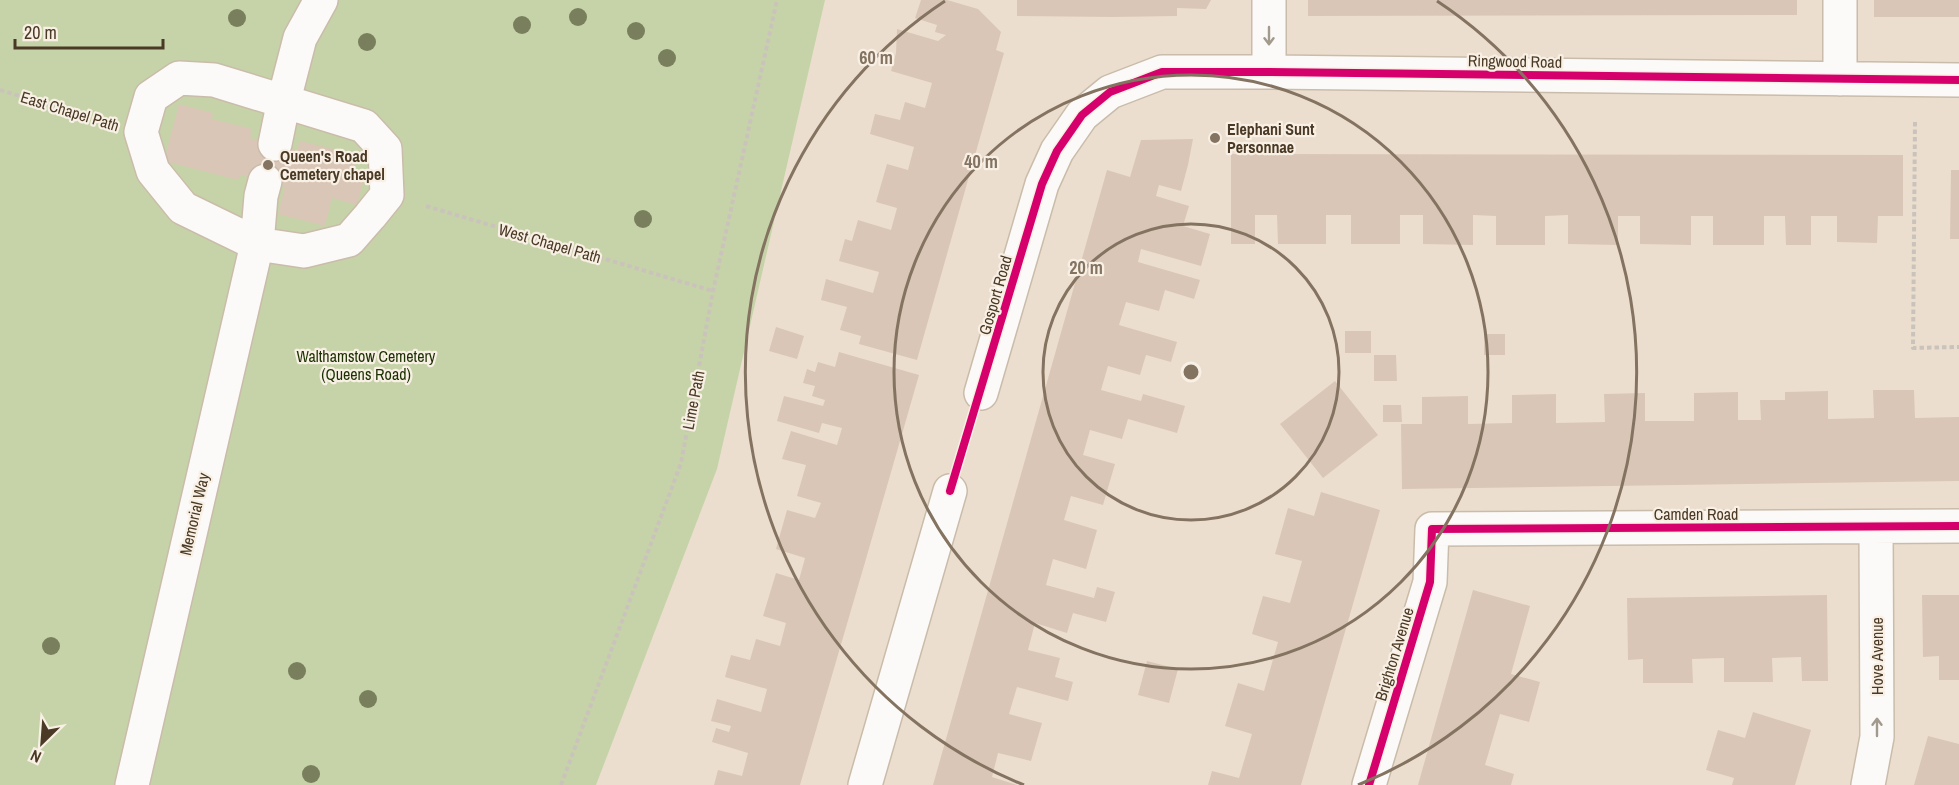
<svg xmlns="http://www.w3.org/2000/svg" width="1959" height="785" viewBox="0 0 1959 785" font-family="'Archivo Narrow',sans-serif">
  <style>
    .green { fill: #c6d3a8 }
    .building { fill: #d9c6b6 }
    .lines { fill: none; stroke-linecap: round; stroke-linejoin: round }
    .minor-casing { stroke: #cabcaa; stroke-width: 36 }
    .path { stroke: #cac3bb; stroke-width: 4; stroke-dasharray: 4.5 3; stroke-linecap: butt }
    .minor { stroke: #fcfaf8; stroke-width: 33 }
    .cycleway-casing { stroke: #f8f0e5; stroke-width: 11 }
    .cycleway { stroke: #d6006c; stroke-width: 8 }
    .tree { fill: #797f5d }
    .oneway { stroke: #a39a8e }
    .ring { fill: none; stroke: #837360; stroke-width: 3 }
    .poi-dot { fill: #837360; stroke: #f8f0e5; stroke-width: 2 }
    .labels { text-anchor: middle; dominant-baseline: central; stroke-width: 4.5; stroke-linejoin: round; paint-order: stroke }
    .street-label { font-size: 16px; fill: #4a3924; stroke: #f8f0e5 }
    .poi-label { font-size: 16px; font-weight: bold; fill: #4a3924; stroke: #f8f0e5; text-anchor: start }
    .park-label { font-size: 16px; fill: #1b3101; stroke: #f8f0e5 }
    .centre { fill: #837360; stroke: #f8f0e5; stroke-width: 3 }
    .ring-label { font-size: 18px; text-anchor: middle; font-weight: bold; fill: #837360; stroke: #f8f0e5; stroke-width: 4.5; stroke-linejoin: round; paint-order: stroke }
  </style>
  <rect width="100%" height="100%" fill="#ecdece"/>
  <path class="green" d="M0,0H825L717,469L596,785H0Z"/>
  <path class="building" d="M921,0H947L978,9L1001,32L996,50L1004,53L917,360L859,344L861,336L840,330L847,307L821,300L826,279L873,293L879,272L839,261L845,239L852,241L858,220L891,230L897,208L876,202L887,164L908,170L914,147L870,134L875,114L900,120L905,102L925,108L932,83L891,71L896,53L897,29L938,41L946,35L935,32L937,25L915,18Z
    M1017,0H1211L1206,9L1177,8V16L1113,17L1017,16Z
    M1308,0H1797V15L1308,16Z
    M1874,0H1959V17H1874Z
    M179,104L213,113L212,119L252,129L250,138L297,150L300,141L358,155L355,169L366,172L357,205L332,198L325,226L278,214L285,187L240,175L238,180L164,161Z
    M1193,139L1188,165L1181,191L1159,185L1156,196L1189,206L1183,226L1210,234L1201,266L1141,249L1138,262L1200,280L1194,299L1165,290L1159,311L1126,302L1119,325L1177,342L1171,362L1146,355L1140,375L1108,366L1101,390L1141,401L1143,394L1185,406L1177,433L1128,419L1122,439L1090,430L1083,455L1115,464L1103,505L1071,496L1064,520L1097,530L1086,569L1053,559L1046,585L1094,598L1097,587L1115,592L1106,622L1073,613L1067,633L1035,623L1028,650L1060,658L1055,677L1073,682L1068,701L1017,687L1009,714L1042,723L1031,761L998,753L992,777L1017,785H933L1107,170L1130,177L1141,140Z
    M1231,154L1903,155V216H1878L1877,243L1837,242V216H1811V245H1786L1785,216H1764V245H1713V216H1691V245L1640,244V216H1618V245L1568,244V215L1545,216V245H1496V216L1473,215V245L1423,244V215H1400V244H1351V215H1326V244H1278L1277,215H1255V244H1231Z
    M1951,170H1959V239H1950Z
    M776,327L804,336L797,359L769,351Z
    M1345,331H1371V353H1345Z
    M1484,334H1505V355H1484Z
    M839,352L919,375L868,552L800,785H714L718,770L742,776L748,753L712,742L716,728L729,732L731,726L711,721L717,699L761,712L767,689L725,677L731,655L750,660L756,639L780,646L786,623L763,616L776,573L799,580L805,558L776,549L787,510L815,518L821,503L797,496L806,465L782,459L791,431L837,445L842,428L822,423L819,433L777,421L784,396L823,406L825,400L812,396L815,386L803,383L807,369L815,372L818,362L835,367Z
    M1374,355H1396L1397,381H1374Z
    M1335,381L1378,435L1323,478L1280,424Z
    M1873,390H1914L1915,418L1959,417V481L1402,489L1401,424H1422V397L1468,396V424L1512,423V395L1556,394V423L1605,422L1604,394L1645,393V421H1694V393L1738,392V420H1761L1760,400H1785V392L1828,391V419L1874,418Z
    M1383,405H1401L1402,422H1383Z
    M1321,492L1380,510L1301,785H1208L1212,771L1239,778L1252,734L1225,726L1238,683L1264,691L1278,642L1252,634L1257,616L1263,596L1290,603L1302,561L1275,554L1288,508L1314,516Z
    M1473,590L1530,606L1511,674L1540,682L1534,704L1529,722L1500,714L1485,765L1514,774L1511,785H1418Z
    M1827,595L1828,681H1802L1801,657L1772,658L1773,682H1724V658L1692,659L1693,683H1643V659L1628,660L1627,598Z
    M1922,595H1959V680H1939V656L1923,657Z
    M1147,661L1178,669L1169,703L1138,695Z
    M1753,712L1811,730L1795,785H1732L1734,778L1706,770L1718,730L1745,738Z
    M1928,736L1959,744V785H1914Z"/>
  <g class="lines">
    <g class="minor-casing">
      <path id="minor" d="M1840,0V79
        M1269,72V0
        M179,78L214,80L364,126L385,149L387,195L370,216L349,240L304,251L257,244L183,208L153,171L141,132L151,97Z
        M275,144L284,100L300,38L321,0
        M981,393L1042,184L1057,151L1082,115L1110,92L1162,72H1269L1959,80
        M132,785L257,244L261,196L265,181
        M865,785L950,491
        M1369,785L1430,582L1432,529L1959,526
        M1868,785L1877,737L1876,527"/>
    </g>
    <path class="path" d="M0,90L100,120
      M1915,122L1913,348L1959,347
      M426,206L713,291
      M561,785L681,463L713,291L777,0"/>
    <use href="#minor" class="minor"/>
    <g class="cycleway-casing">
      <path id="cycleway" d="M950,491L1042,184L1057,151L1082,115L1110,92L1162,72H1269L1959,80
        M1369,785L1430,582L1432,529L1959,526"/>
    </g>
    <use href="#cycleway" class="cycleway"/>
  </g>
  <g class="tree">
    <circle cx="578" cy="17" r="9"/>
    <circle cx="237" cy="18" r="9"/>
    <circle cx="522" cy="25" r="9"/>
    <circle cx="636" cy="31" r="9"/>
    <circle cx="367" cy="42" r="9"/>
    <circle cx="667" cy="58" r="9"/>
    <circle cx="643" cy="219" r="9"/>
    <circle cx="51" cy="646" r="9"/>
    <circle cx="297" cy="671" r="9"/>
    <circle cx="368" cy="699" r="9"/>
    <circle cx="311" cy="774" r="9"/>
  </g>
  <defs><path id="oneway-shaft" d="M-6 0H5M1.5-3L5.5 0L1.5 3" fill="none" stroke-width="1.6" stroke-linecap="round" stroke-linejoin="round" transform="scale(1.5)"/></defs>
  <g class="oneway">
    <use href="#oneway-shaft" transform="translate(1269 36) rotate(90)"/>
    <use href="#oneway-shaft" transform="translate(1877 727) rotate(-90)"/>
  </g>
  <g class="ring">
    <circle cx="1191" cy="372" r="148"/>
    <circle cx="1191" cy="372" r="297"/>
    <path d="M1024 785A445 445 0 0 1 945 1M1437 1A445 445 0 0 1 1358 785"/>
  </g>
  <g class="poi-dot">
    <circle cx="1215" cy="138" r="6"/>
    <circle cx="268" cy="165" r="6"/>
  </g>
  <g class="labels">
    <g class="street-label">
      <text transform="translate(1515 61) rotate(1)">Ringwood Road</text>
      <text transform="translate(70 111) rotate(17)">East Chapel Path</text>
      <text transform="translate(550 243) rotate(16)">West Chapel Path</text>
      <text transform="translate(995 295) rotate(-74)">Gosport Road</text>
      <text transform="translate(693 400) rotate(-79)">Lime Path</text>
      <text transform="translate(194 514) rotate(-77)">Memorial Way</text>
      <text x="1696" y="514">Camden Road</text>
      <text transform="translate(1394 654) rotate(-73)">Brighton Avenue</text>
      <text transform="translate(1877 656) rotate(-90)">Hove Avenue</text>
    </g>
    <g class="poi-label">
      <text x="1227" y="129">Elephani Sunt<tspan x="1227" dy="18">Personnae</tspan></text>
      <text x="280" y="156">Queen's Road<tspan x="280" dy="18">Cemetery chapel</tspan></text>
    </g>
    <g class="park-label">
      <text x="366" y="356">Walthamstow Cemetery<tspan x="366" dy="18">(Queens Road)</tspan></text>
    </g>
  </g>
  <circle cx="1191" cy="372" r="9" class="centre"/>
  <g class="ring-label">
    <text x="876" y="64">60 m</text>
    <text x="981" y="168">40 m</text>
    <text x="1086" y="274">20 m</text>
  </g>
  <g transform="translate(42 743) rotate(205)" stroke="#f8f0e5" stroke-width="4.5" paint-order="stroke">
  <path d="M0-4.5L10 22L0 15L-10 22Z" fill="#4a3924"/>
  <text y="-9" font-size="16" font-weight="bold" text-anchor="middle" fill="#4a3924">N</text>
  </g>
  <path d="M15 39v9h148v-9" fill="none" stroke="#4a3924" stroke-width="3"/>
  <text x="24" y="39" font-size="18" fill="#4a3924" stroke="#f8f0e5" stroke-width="4.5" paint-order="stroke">20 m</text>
</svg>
